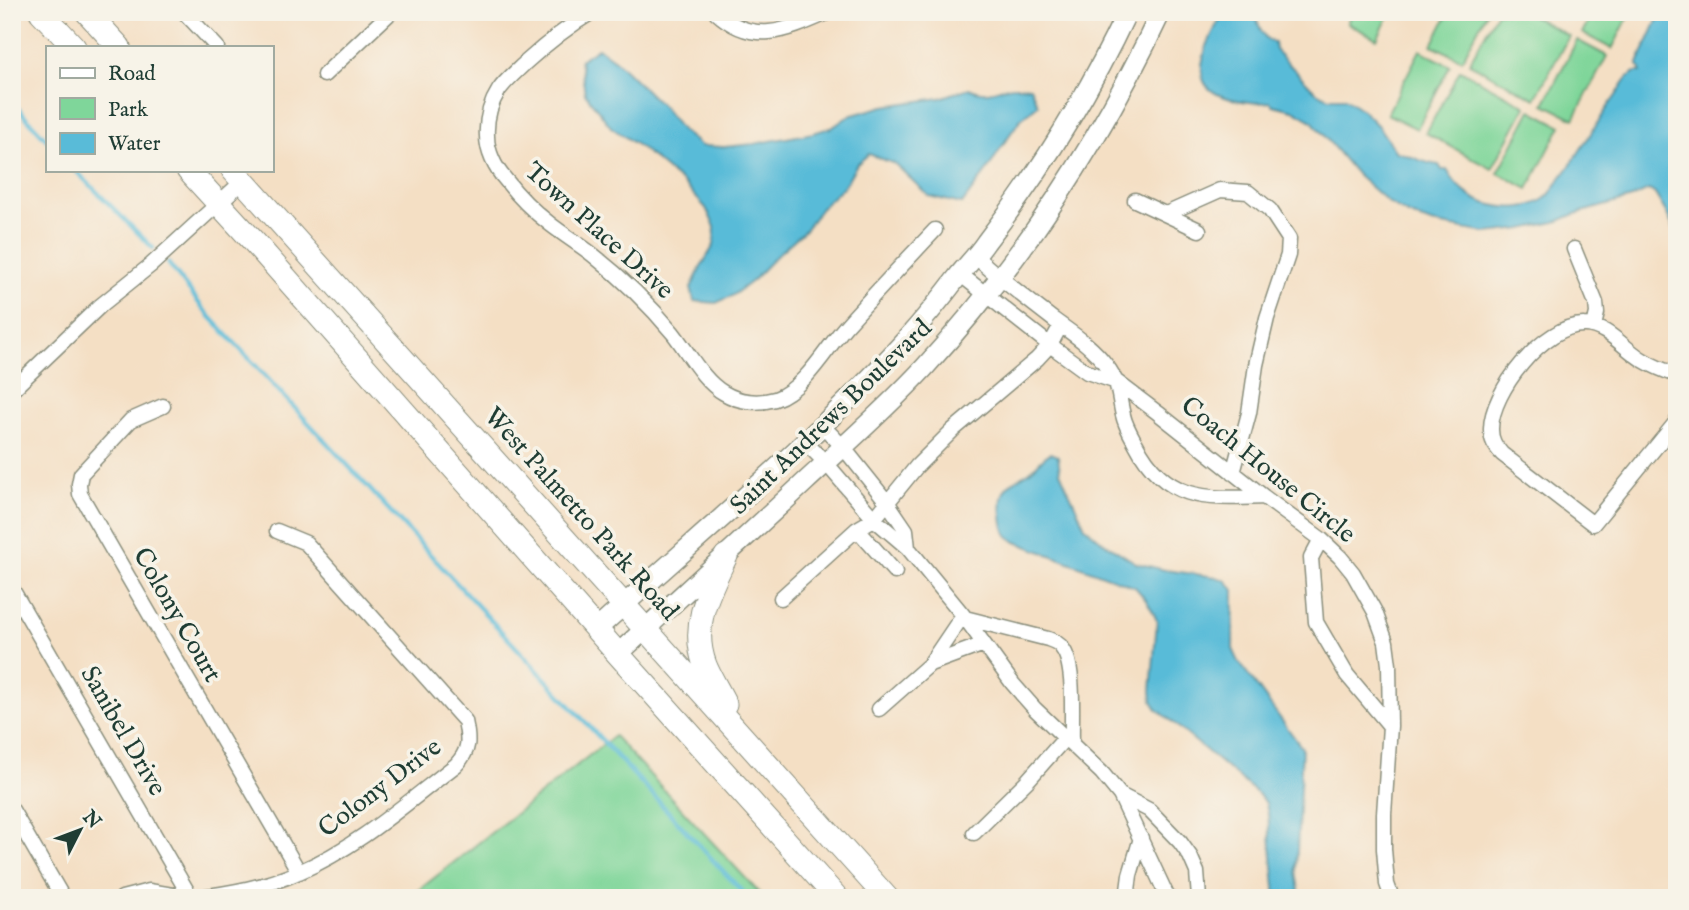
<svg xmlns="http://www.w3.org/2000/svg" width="1689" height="910" viewBox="0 0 1689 910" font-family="'IM FELL English',serif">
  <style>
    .green { fill: #7fd69a; stroke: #4f8a67; stroke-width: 2 }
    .water { fill: #59bbd8; stroke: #3c7c86; stroke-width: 2 }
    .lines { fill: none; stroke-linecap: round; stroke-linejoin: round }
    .stream { stroke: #59bbd8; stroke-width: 4.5 }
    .minor-casing { stroke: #8a8e7c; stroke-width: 17 }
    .tertiary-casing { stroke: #8a8e7c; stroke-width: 22 }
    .primary-casing { stroke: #8a8e7c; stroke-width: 25 }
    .minor { stroke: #fff; stroke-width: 14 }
    .tertiary { stroke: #fff; stroke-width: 19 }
    .primary { stroke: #fff; stroke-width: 23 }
    .labels { text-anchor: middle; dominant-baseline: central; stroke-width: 7; stroke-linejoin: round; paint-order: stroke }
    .street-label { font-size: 26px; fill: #1f3d34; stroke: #f7f3e8 }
  </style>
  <rect width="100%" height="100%" fill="#f7f3e8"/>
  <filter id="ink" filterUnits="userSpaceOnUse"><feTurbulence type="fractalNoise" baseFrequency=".0143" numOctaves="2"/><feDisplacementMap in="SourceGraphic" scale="14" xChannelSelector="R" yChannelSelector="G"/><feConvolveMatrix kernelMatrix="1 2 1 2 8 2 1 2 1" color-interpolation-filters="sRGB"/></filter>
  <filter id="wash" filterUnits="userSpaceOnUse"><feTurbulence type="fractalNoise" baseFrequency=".00686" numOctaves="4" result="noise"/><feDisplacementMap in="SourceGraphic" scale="28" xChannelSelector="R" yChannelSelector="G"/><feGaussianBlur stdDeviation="1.57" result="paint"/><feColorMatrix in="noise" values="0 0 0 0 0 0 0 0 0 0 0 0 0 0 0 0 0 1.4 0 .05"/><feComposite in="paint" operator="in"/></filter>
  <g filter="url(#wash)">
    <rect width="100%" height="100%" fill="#f4dfc4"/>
    <path class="green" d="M1353,12H1391L1377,39L1347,23Z
      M1449,12H1487L1462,60L1432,45Z
      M1497,12H1525L1569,36L1535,99L1469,63Z
      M1593,12H1631L1612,49L1582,33Z
      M1577,40L1607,56L1574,119L1544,104Z
      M1420,50L1450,66L1417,129L1387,114Z
      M1460,70L1526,106L1492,169L1426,133Z
      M1531,110L1561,126L1528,189L1498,173Z
      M614,736L764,898H409L410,897Z"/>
    <path class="water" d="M1224,12H1255C1258,24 1262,39 1274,43L1275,50L1280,55L1316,92L1329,98H1345L1361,109L1378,126L1396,152C1411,155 1424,164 1439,165L1442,170H1447C1456,187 1472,201 1492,205C1507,209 1531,209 1544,199C1552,194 1555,185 1561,178C1581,152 1596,123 1615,97C1620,90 1624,80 1631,75C1635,71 1635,72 1641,72V69L1638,65V63L1661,12H1677V235L1667,214L1655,194L1651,191L1648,190L1632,198L1575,214L1559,221L1523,229L1486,233L1431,223L1408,214L1390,204L1357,175L1312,121L1293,110L1273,105L1270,102C1257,104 1245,102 1232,99C1201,92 1196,75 1207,46C1212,34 1217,23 1224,12Z
      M598,48L616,61L664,108L682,131L701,146L724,147L754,144L813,133L833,127L849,116L884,106L940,98L969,88C985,96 991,91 1007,87C1014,85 1023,86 1030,87L1038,105L1020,120L1006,140L988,169L962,204L929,196L895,164L869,154L857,164L844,186L821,208L805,230L778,254L753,280L732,296L716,303L694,301L691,288L701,267L714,245L715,227L706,208L683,183L641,148L611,127L585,93L580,60Z
      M1051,453L1058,456L1060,472L1085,527L1103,542L1136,563L1165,570L1216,577L1225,580L1234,590L1233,649L1239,662L1302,748L1296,871L1300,898H1276L1268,814L1266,803L1258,794L1157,709L1152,701L1151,691L1157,621C1152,607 1145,598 1135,587L1016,542C1013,540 1009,538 1007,535C1002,527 999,501 1004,492C1009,481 1021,478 1030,471C1038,465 1042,457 1051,453Z"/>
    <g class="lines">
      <path class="stream" d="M12,102L47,140
        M75,170L153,248
        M168,263L205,311L748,898"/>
    </g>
  </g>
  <g filter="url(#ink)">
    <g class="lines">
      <g class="minor-casing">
        <path id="minor" d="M184,12L217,47
          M592,12C567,27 546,44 525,63C516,72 506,80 499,90C490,104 486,120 487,136C487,151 495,168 505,179C518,196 533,211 550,224C564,235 579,244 593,255C622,278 649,304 673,333C688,352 703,381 724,393C739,402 758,404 775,399C804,389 826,349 845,327C874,294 905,262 935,230
          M716,12C754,47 788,30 829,12
          M324,75L391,12
          M1135,200L1199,230
          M1166,214L1220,190L1248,192L1270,210L1289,239L1288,255L1267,318L1256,365L1249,413L1233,473
          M1574,249L1596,303L1597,313L1594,326
          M975,256C1000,279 1027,299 1054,320C1073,334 1092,346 1106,365C1120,383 1118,395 1123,415C1125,425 1131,435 1136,444C1166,502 1206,499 1264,497
          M960,274L1050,345L1087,372L1117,382L1158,413L1264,497L1321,539L1340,557L1353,573L1375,612L1386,642L1389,665L1390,726L1384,814V849L1387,884L1392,898
          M1677,375C1665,371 1653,366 1643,360C1624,349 1607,325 1584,325C1545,324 1490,392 1491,430C1491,440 1495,446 1502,454L1593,524L1677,421
          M12,390L100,306L151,265L243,181
          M163,406L131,420L81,474L79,484L80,494L299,872
          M822,425L843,447L887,502L906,530L908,548
          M805,442L826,463L874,519L908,548L963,615L1013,684L1035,709L1102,773L1120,795L1168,898
          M857,529L895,572
          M1321,539L1311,558L1316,622L1347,675L1390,726
          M12,589L191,898
          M781,598L857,529L874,519L917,466L953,430L1037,359L1050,345L1061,325
          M965,618L1048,639C1054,641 1059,643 1062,648C1076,665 1071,720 1072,743
          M930,664L984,644
          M879,709L930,664L963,615
          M1120,795L1149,810L1180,842L1190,856L1197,872L1199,898
          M12,810L63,898
          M974,833L1028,780L1066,737
          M1676,895L1677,894
          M122,898L149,891L190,898
          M194,898C230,893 266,887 299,872C358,847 406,803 456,765C470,750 469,740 465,721L306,543L277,531
          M1127,898L1130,875L1141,838"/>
      </g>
      <g class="tertiary-casing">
        <path id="tertiary" d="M596,630C699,536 808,447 902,344C922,322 941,299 959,275C968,264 978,254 986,242C1041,171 1089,93 1127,12
          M618,654C680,597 743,540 805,482C845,445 886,409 924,368C1020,263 1100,142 1161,12"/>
      </g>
      <g class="primary-casing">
        <path id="primary" d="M41,12L74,47
          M87,12L119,47
          M188,170L255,243L618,654L837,898
          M233,170L887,898
          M725,704C719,691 710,678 705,665C690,625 709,591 726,556"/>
      </g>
      <use href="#minor" class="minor"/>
      <use href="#tertiary" class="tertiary"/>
      <use href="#primary" class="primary"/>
    </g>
  </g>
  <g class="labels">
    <g class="street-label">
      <text transform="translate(599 231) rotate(42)">Town Place Drive</text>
      <text transform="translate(831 417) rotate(-44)">Saint Andrews Boulevard</text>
      <text transform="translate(1268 470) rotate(39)">Coach House Circle</text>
      <text transform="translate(581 514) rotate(48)">West Palmetto Park Road</text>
      <text transform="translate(177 615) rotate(60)">Colony Court</text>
      <text transform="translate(123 731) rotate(60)">Sanibel Drive</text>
      <text transform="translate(380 788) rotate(-37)">Colony Drive</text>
    </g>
  </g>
  <rect width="1689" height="910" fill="none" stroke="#f7f3e8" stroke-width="42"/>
  <rect x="46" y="46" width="228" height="126" fill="#f7f3e8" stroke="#a1aaa0" stroke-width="2"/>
  <rect x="60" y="68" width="35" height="10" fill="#ffffff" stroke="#a1aaa0" stroke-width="2"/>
  <text x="108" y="80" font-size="21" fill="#1f3d34">Road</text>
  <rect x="60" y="98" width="35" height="21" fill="#7fd69a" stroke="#a1aaa0" stroke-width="2"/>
  <text x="108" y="116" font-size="21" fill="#1f3d34">Park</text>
  <rect x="60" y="133" width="35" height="21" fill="#59bbd8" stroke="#a1aaa0" stroke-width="2"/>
  <text x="108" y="150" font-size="21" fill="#1f3d34">Water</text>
  <g transform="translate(80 830) rotate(48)" stroke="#f7f3e8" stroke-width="5" paint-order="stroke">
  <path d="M0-5L12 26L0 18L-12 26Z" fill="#1f3d34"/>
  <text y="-10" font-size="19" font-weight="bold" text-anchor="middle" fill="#1f3d34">N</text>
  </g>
</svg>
